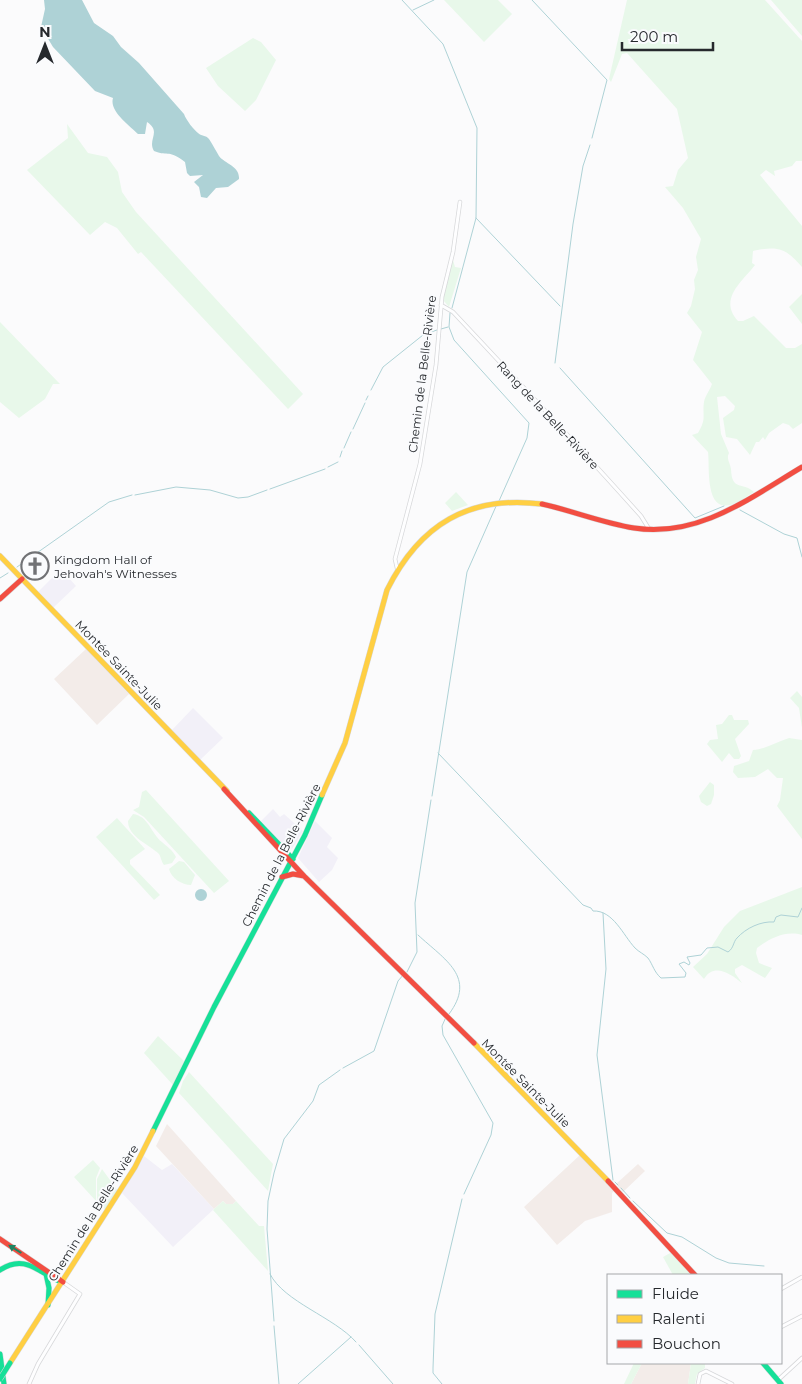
<svg xmlns="http://www.w3.org/2000/svg" width="802" height="1384" viewBox="0 0 802 1384" font-family="Montserrat,sans-serif">
  <style>
    .commercial { fill: #f2f0f8 }
    .industrial { fill: #f3ece9 }
    .green { fill: #e8f8ea }
    .water { fill: #aed2d6 }
    .lines { fill: none; stroke-linecap: round; stroke-linejoin: round }
    .stream { stroke: #aed2d6; stroke-width: 1 }
    .street-casing { stroke: #d7d8da; stroke-width: 4.5 }
    .fast-casing { stroke: #d7d8da; stroke-width: 6 }
    .slow-casing { stroke: #d7d8da; stroke-width: 6 }
    .jam-casing { stroke: #d7d8da; stroke-width: 6 }
    .street { stroke: #fefeff; stroke-width: 3 }
    .fast { stroke: #16e098; stroke-width: 5 }
    .slow { stroke: #ffcf43; stroke-width: 5 }
    .jam { stroke: #f24e42; stroke-width: 5 }
    .fast-bridge-casing { stroke: #d7d8da; stroke-width: 6; stroke-linecap: butt }
    .fast-bridge { stroke: #16e098; stroke-width: 5 }
    .oneway { fill: #1e8462 }
    .labels { text-anchor: middle; dominant-baseline: central; stroke-width: 4; stroke-linejoin: round; paint-order: stroke }
    .street-label { font-size: 12px; fill: #26292d; stroke: #fafbfd }
    .poi-label { font-size: 12px; fill: #26292d; stroke: #fafbfd; text-anchor: start }
  </style>
  <rect width="100%" height="100%" fill="#fbfbfc"/>
  <path class="commercial" d="M61,569L76,586L53,608L38,592Z
    M193,708L223,738L200,760L172,730Z
    M273,809L280,817L284,814L303,831L292,849L286,848L260,822Z
    M315,821L332,838L327,847L338,858L332,870L319,882L298,858Z
    M144,1156L162,1170L172,1164L214,1209L173,1247L122,1193Z"/>
  <path class="industrial" d="M86,649L129,694L97,725L54,679Z
    M167,1124L236,1201L233,1204H226L223,1201L214,1209L156,1146Z
    M580,1155L614,1191L612,1193V1212L585,1221L557,1245L524,1207Z
    M638,1164L645,1171L623,1192L616,1184Z
    M642,1363H691L688,1384H631Z"/>
  <path class="green" d="M444,0H498L512,14L484,42Z
    M627,0H765L802,41V161H796L792,166L774,171L775,176L766,170L760,175L802,226V267C785,247 777,246 753,251L752,263L755,265C742,282 718,299 738,321H743L754,316L786,348H795L802,344V423L793,429L789,425L783,423L769,433L765,440L763,437L759,442H756L750,455L737,439L726,437L723,418L734,410L735,406L725,396L717,397L721,434L729,453C726,459 730,462 731,469C732,492 742,481 754,492C747,496 740,501 733,504C704,515 710,466 708,452L692,435L698,433C707,418 702,416 704,402C705,396 710,390 712,384L693,360L702,332L687,313L691,306L695,289L694,280L698,270L696,257L701,239L683,208L665,187L673,186L678,170L688,158L677,109L627,53L622,54L611,82L609,79Z
    M771,0H802V36Z
    M253,38L261,42L276,60L256,100L245,111L218,86L206,68Z
    M67,124L88,153L107,157L118,172L122,192L136,212L303,394L288,409L141,252L138,254L117,228L105,222L90,235L27,170L68,138Z
    M453,260L455,267L461,268L449,307L443,300Z
    M802,294V324L789,307Z
    M0,322L60,384H53L45,399L19,418L0,402Z
    M456,492L468,505L452,511L445,503Z
    M797,691L802,697V728L799,708L790,698Z
    M729,715H732L734,720H748L749,724L735,739L741,756L739,759H734L729,753L722,762L707,744L710,740L718,739L716,725L722,724Z
    M789,738L802,740V839L777,806L780,800L783,778H777L768,769L755,777L738,778L733,772L734,766L749,761L753,750C766,749 777,742 789,738Z
    M710,782L714,785V795L711,804L707,806L701,802L699,796Z
    M146,790L229,881L214,893L144,817L133,810L139,807L142,792Z
    M133,814C149,816 151,834 162,842C167,847 172,849 176,857L172,863L164,865C161,861 161,857 159,854C150,845 128,837 128,821Z
    M117,818L145,849L130,860V864L160,895L154,900L96,837Z
    M179,861L184,862L195,875L191,885C182,885 171,878 169,869Z
    M802,887V935C786,930 770,938 757,948L756,953L759,963L772,968L765,978L742,965L735,969V973L742,983C731,974 714,962 704,979L693,967L707,954L724,927L740,911Z
    M158,1036L184,1061L173,1085L144,1053Z
    M189,1072L273,1164L268,1191L179,1093L183,1081Z
    M93,1160L100,1168L96,1178V1201L74,1177Z
    M102,1169L118,1191L106,1210L97,1203V1179Z
    M223,1201L226,1204H233L236,1201L259,1226H264L268,1271L213,1210Z
    M672,1252L691,1275H673L663,1257Z
    M634,1363H642L631,1384H624Z
    M691,1363H705V1368L697,1374L695,1384H688Z"/>
  <path class="water" d="M44,0H82L94,23L113,36L121,47L139,63L184,114C186,120 194,130 198,133C201,136 206,135 209,139C213,145 216,151 219,156C225,164 240,166 239,179L228,187L216,188L207,198L201,197L199,187L194,182L203,175L190,176L187,173L185,162C168,149 170,157 154,151C147,139 162,132 147,122L145,134H138C129,125 109,111 113,98L95,91L53,47L41,27L45,9Z
    M195 895a6 6 0 1 1 12 0a6 6 0 1 1-12 0Z"/>
  <g class="lines">
    <path class="stream" d="M402,0L443,44L477,128L476,218L452,308
      M532,0L607,80L592,138
      M413,10L434,0
      M476,218L560,306
      M450,313L449,327L454,340L529,423L527,438L499,501
      M441,329L448,327
      M555,363L573,224L583,166L590,145
      M560,368L695,518L724,506
      M371,390L383,367L423,335L437,330
      M366,400L368,396
      M353,429L365,403
      M344,448L351,432
      M340,457L342,451
      M328,467L338,462
      M270,489L325,469
      M135,495L176,487L210,490L238,498L248,497L267,490
      M740,510L784,534L797,538L802,557
      M17,567L109,502L132,495
      M0,578L8,573
      M438,753L583,905L591,908L593,911C613,910 623,935 635,948C639,952 644,954 648,958C653,965 654,972 661,978L685,977L686,973L679,964L684,962L689,965L690,963L687,957L701,955L707,948L718,947L728,952C734,948 733,942 737,938C746,928 761,921 774,922L776,917L781,915L798,917L802,908
      M432,796L467,572L497,504
      M603,913L606,969L597,1055L613,1180
      M418,935C445,960 477,977 449,1014
      M407,972L417,952L415,903L431,800
      M446,1017L442,1026L443,1035L493,1123L491,1135L464,1194
      M343,1068L374,1051L398,981L404,974
      M615,1182L618,1185
      M621,1188L630,1198
      M633,1201L667,1233L682,1237L716,1258L729,1263L764,1266
      M270,1274C284,1302 334,1317 356,1342
      M274,1321L267,1229L268,1201L274,1173L284,1139L313,1101L319,1085L340,1070
      M274,1326L279,1384
      M359,1345L393,1384
      M298,1384L351,1337
      M442,1384L433,1373V1368L435,1314L462,1199"/>
    <g class="street-casing">
      <path id="street" d="M441,305L453,312C516,379 579,447 641,516L649,529
        M397,568L395,559L420,464L436,365L442,297L453,252L460,202
        M781,1289L802,1277
        M781,1327L802,1316
        M778,1380L802,1358
        M29,1384L38,1364L80,1294L63,1282
        M698,1384L700,1374L706,1371L732,1384"/>
    </g>
    <g class="fast-casing">
      <path id="fast" d="M249,813L293,859
        M153,1131L214,1007L305,835L322,795
        M0,1270C24,1254 37,1271 59,1281
        M46,1274L49,1288L48,1305
        M0,1354L4,1384
        M763,1363L781,1384"/>
    </g>
    <g class="slow-casing">
      <path id="slow" d="M0,556L227,791
        M322,795L345,743L387,590C420,524 469,495 542,504
        M474,1043L608,1181
        M10,1363L135,1167L153,1131"/>
    </g>
    <g class="jam-casing">
      <path id="jam" d="M542,504C573,511 603,523 634,528C698,538 750,498 802,467
        M0,599L22,579
        M224,789L304,876L474,1043
        M282,877L293,874L304,876
        M608,1181L695,1275
        M0,1239L63,1282"/>
    </g>
    <use href="#street" class="street"/>
    <use href="#fast" class="fast"/>
    <use href="#slow" class="slow"/>
    <use href="#jam" class="jam"/>
    <g class="fast-bridge-casing">
      <path id="fast-bridge" d="M0,1379L10,1363"/>
    </g>
    <use href="#fast-bridge" class="fast-bridge"/>
  </g>
  <defs><path id="oneway-solid" d="M-6-.8H1V-3.2L6.5 0L1 3.2V.8H-6Z" transform="scale(1.25)"/></defs>
  <use class="oneway" href="#oneway-solid" transform="translate(15 1249) rotate(-148)"/>
  <defs>
    <g id="church-ring" transform="scale(1.4375)"><circle r="9.5" fill="#fafbfd" stroke="#717275" stroke-width="1.5"/><path d="M-1.2-6h2.4v3.5h3.3v2.4h-3.3V6h-2.4V-.1h-3.3v-2.4h3.3Z" fill="#717275"/></g>
  </defs>
  <g fill-rule="evenodd">
    <use href="#church-ring" x="35" y="566"/>
  </g>
  <g class="labels">
    <g class="street-label">
      <text transform="translate(422 374) rotate(-83)">Chemin de la Belle-Rivière</text>
      <text transform="translate(548 415) rotate(47)">Rang de la Belle-Rivière</text>
      <text transform="translate(119 665) rotate(46)">Montée Sainte-Julie</text>
      <text transform="translate(281 855) rotate(-63)">Chemin de la Belle-Rivière</text>
      <text transform="translate(526 1083) rotate(45)">Montée Sainte-Julie</text>
      <text transform="translate(93 1213) rotate(-58)">Chemin de la Belle-Rivière</text>
    </g>
    <g class="poi-label">
      <text x="54" y="559">Kingdom Hall of<tspan x="54" dy="14">Jehovah's Witnesses</tspan></text>
    </g>
  </g>
  <rect x="607" y="1274" width="175" height="90" fill="#fafbfd" stroke="#a5a7aa"/>
  <rect x="617" y="1290" width="25" height="8" fill="#16e098" stroke="#a5a7aa"/>
  <text x="652" y="1299" font-size="15" fill="#26292d">Fluide</text>
  <rect x="617" y="1315" width="25" height="8" fill="#ffcf43" stroke="#a5a7aa"/>
  <text x="652" y="1324" font-size="15" fill="#26292d">Ralenti</text>
  <rect x="617" y="1340" width="25" height="8" fill="#f24e42" stroke="#a5a7aa"/>
  <text x="652" y="1349" font-size="15" fill="#26292d">Bouchon</text>
  <g transform="translate(45 45)" stroke="#fafbfd" stroke-width="4" paint-order="stroke">
  <path d="M0-4L9 19L0 12L-9 19Z" fill="#26292d"/>
  <text y="-8" font-size="14" font-weight="bold" text-anchor="middle" fill="#26292d">N</text>
  </g>
  <path d="M622 42v8h91v-8" fill="none" stroke="#26292d" stroke-width="2.5"/>
  <text x="630" y="42" font-size="15" fill="#26292d" stroke="#fafbfd" stroke-width="4" paint-order="stroke">200 m</text>
</svg>
